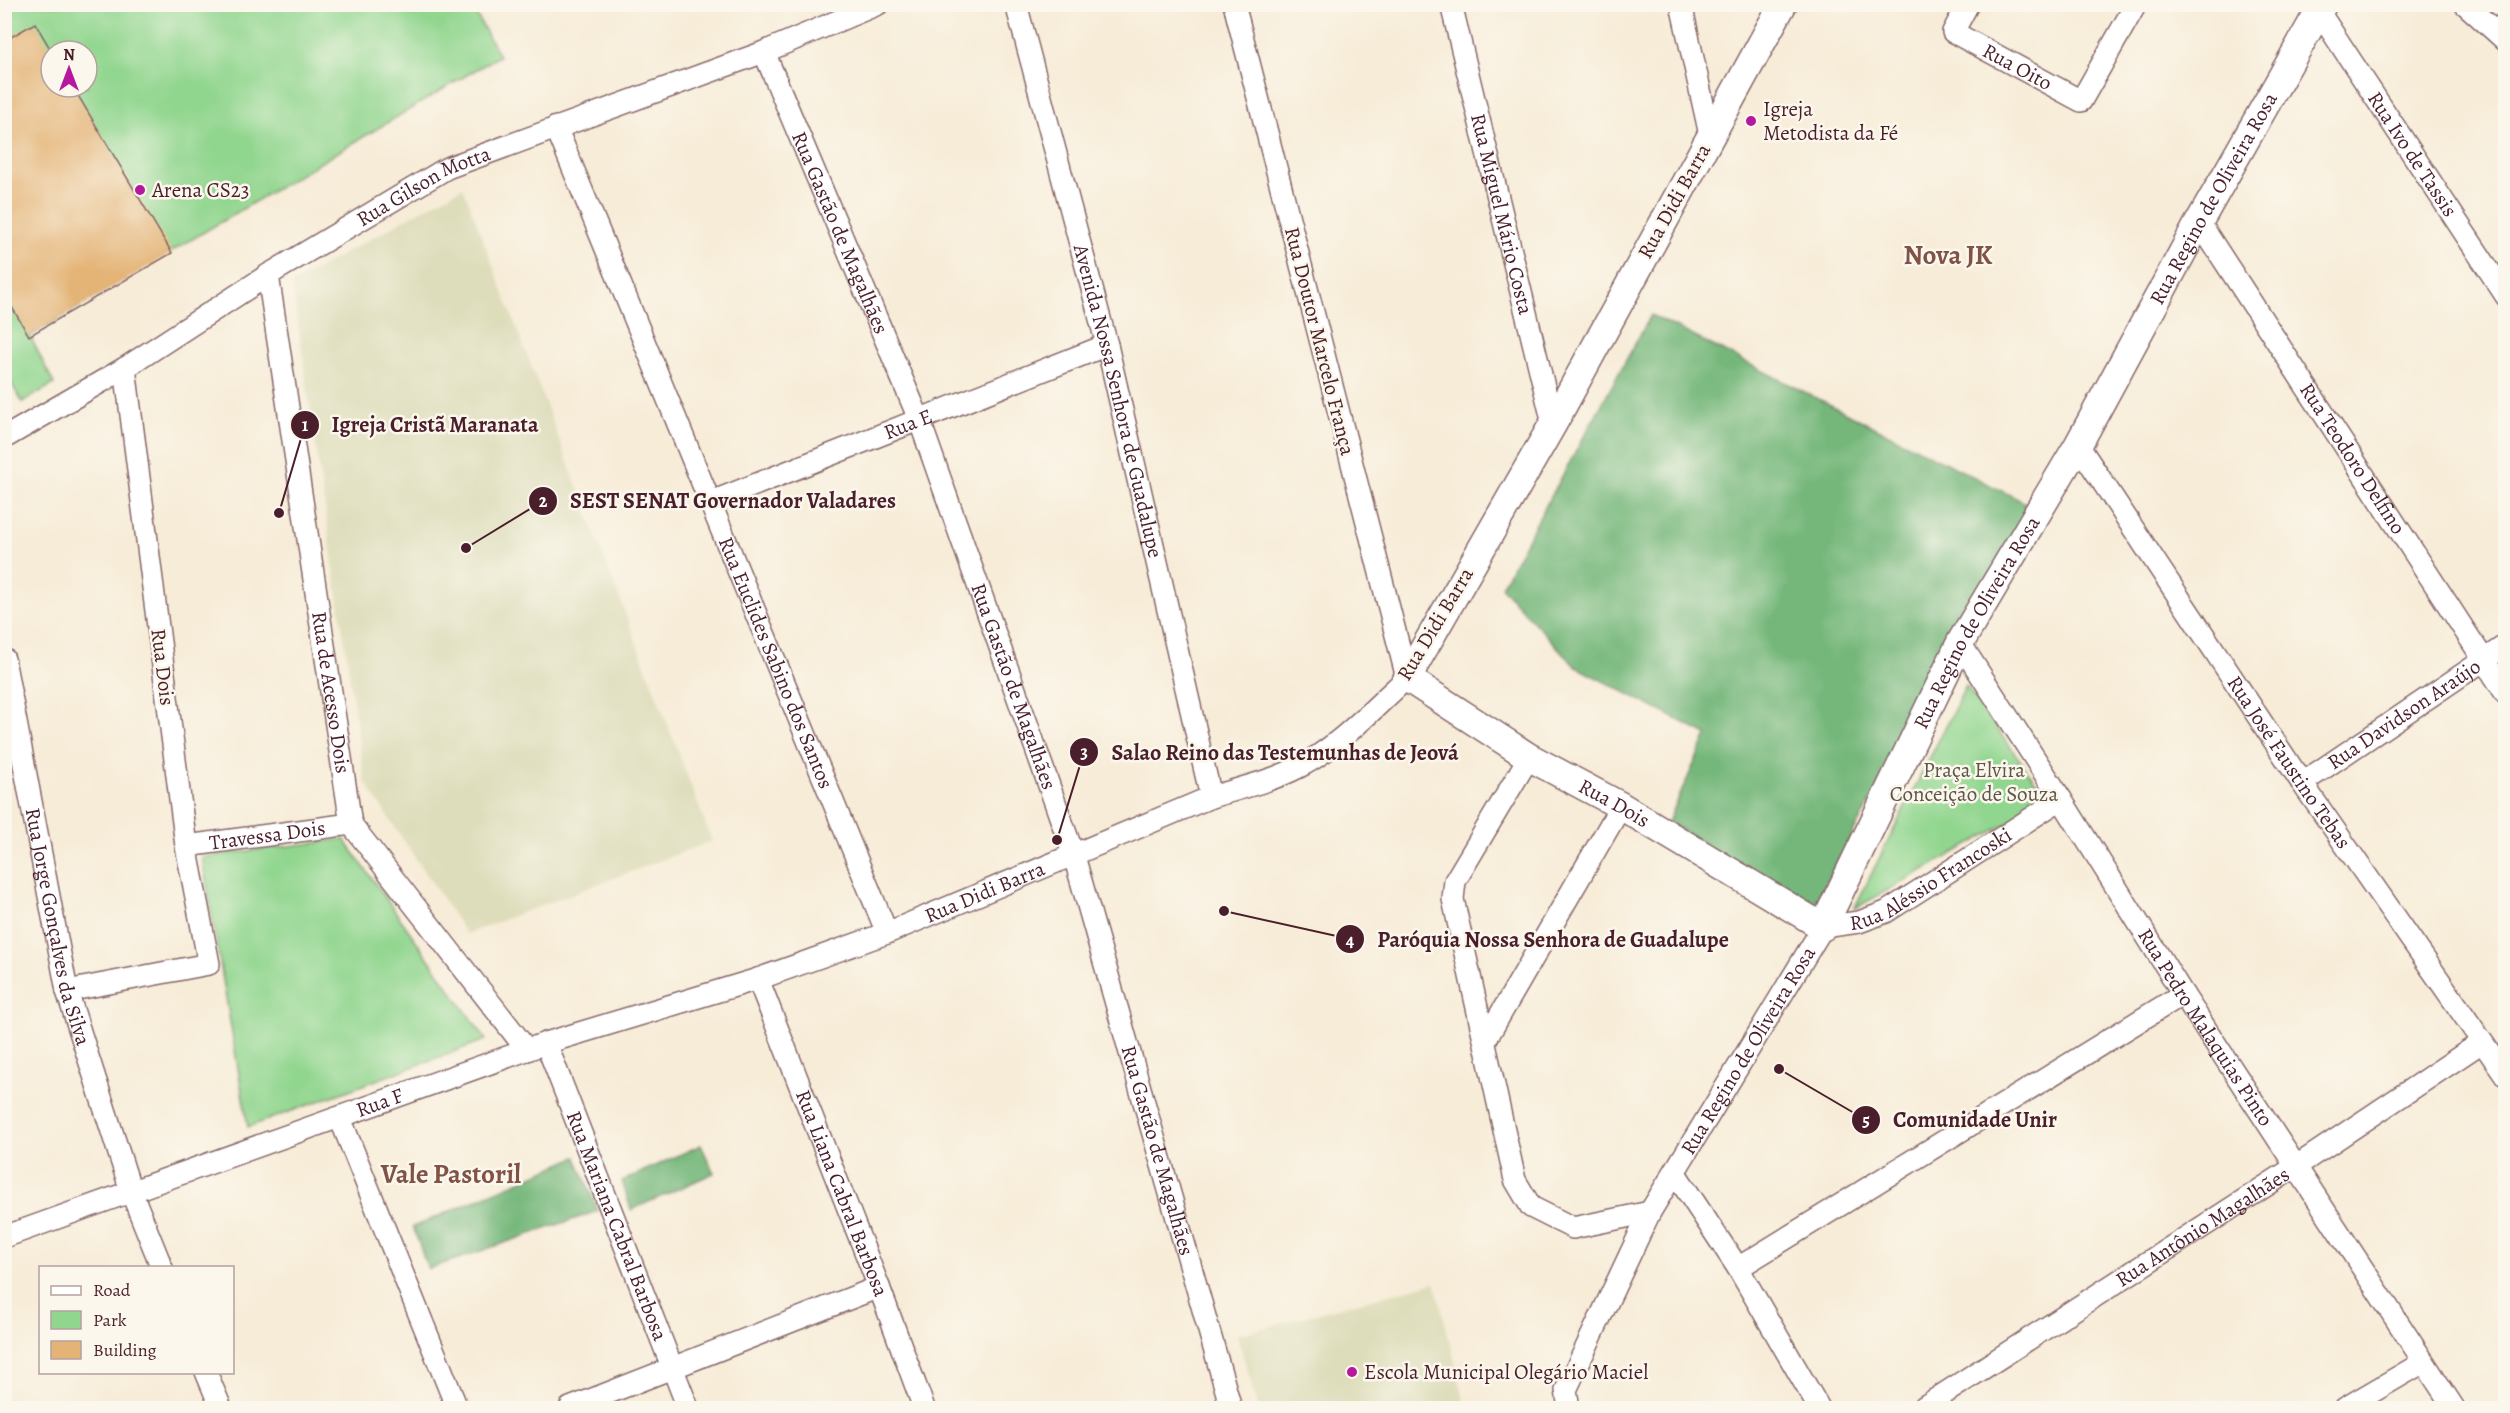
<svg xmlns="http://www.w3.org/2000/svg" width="2510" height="1413" viewBox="0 0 2510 1413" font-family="Alegreya,serif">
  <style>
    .built { fill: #deddbb }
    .green { fill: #91d68f; stroke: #6e7a5d; stroke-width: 1.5; fill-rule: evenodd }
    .forest { fill: #74b77a; stroke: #5f6b52; stroke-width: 1.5 }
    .building { fill: #e4b477 }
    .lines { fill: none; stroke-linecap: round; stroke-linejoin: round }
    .minor-casing { stroke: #876768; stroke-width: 24 }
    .tertiary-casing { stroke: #876768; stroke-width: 30 }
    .minor { stroke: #fff; stroke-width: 21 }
    .tertiary { stroke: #fff; stroke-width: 27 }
    .poi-dot { fill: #b5179e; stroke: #fbf7ec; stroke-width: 2 }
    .labels { text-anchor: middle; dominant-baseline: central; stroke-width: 5; stroke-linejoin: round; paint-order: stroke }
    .street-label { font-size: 21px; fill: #4a1f2b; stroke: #fbf7ec }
    .poi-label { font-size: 21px; fill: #4a1f2b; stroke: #fbf7ec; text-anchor: start }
    .park-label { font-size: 21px; fill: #5f5649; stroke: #fbf7ec }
    .district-label { font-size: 27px; font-weight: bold; fill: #805346; stroke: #fbf7ec }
    .leader { fill: none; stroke: #4a1f2b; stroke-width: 2 }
    .callout-dot { fill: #4a1f2b; stroke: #fbf7ec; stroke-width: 2 }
    .mark-label { font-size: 18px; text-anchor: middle; font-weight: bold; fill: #fff }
    .callout-label { font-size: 22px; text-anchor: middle; font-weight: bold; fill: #4a1f2b; stroke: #fbf7ec; stroke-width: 5; stroke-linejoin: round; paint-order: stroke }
  </style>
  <rect width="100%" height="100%" fill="#fbf7ec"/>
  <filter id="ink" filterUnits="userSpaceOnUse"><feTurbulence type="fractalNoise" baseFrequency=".0167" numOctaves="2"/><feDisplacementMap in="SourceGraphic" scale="12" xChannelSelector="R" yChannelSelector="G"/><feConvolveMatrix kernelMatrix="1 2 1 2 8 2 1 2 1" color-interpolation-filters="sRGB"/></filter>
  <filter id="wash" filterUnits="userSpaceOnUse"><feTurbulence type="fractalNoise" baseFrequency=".008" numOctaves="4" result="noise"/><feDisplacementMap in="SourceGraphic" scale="24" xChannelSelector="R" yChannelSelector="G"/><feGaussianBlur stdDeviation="1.35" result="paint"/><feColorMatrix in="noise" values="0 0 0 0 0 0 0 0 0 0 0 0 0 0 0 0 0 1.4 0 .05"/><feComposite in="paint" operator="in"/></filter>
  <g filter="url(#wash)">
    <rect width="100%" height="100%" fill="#f7ecd8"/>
    <path class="built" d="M463,187L712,841L466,934L365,782L292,283Z
      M1435,1282L1466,1408H1258L1237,1335Z"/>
    <path class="green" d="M4,5H471L499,56L30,336L54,384L22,402L4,371ZM51,51H87V87H51Z
      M1966,686L2049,800L1854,909Z
      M344,839L486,1040L248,1127L202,857Z"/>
    <path class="forest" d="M1651,315L2032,506L1811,910L1668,822L1707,735L1576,667L1501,587Z
      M701,1145L714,1173L631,1210L622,1181Z
      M576,1157L598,1211L428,1269L413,1227Z"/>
    <g id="blocks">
      <path class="building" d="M35,23L51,50V87H73L172,253L29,336L4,294V41Z"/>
    </g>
  </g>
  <g filter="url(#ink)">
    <use href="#blocks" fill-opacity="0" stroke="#876768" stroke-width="1.5"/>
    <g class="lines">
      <g class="minor-casing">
        <g id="minor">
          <path id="s1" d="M1016,4L1107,345L1211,797"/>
          <path id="s2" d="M1451,4L1553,424"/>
          <path d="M1681,4L1710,135"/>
          <path id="s3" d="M1968,4L1953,32L2081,101L2136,4"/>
          <path d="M2465,4L2506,41"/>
          <path id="s4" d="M2319,12L2506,296"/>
          <path id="s5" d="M764,52L919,419L1074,856L1231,1408"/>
          <path id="s6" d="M556,127L887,933"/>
          <path id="s7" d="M2199,222L2506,694"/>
          <path id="s8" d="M268,275L351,824L527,1050"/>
          <path id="s9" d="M4,438L125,368L268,275L447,168L764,52L878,4"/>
          <path id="s10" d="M2078,445L2302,783L2506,1076"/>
          <path id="s11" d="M709,503L1107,345"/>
          <path id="s12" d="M1960,643L2061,799L2183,994L2454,1408"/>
          <path id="s13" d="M4,659L67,991L131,1191L162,1268"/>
          <path d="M1529,757L1455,881L1453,899L1515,1180L1531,1207L1573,1228L1650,1212"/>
          <path id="s14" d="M2302,783L2506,645"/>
          <path id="s15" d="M186,846L351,824"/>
          <path id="s16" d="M758,979L879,1287L924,1408"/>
          <path d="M67,991L209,964L186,846L125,368"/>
          <path d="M1485,1041L1621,806"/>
          <path id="s17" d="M546,1043L688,1408"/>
          <path d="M340,1118L457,1408"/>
          <path d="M1675,1173L1738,1268L1819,1408"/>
          <path id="s18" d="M4,1237L546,1043L758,979L887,933L1211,797C1241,788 1272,781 1299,767C1340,746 1373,708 1407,678L1234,4"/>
          <path d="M1738,1268L2183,994"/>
          <path d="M206,1372L221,1408"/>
          <path d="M570,1408L879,1287"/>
          <path id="s19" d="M1569,1408L1566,1390L1650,1212L1823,927L1859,922L1886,912L2061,799"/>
          <path id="s20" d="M1922,1408L2295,1167L2482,1042"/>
          <path d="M2345,1408L2422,1363"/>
        </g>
      </g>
      <g class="tertiary-casing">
        <g id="tertiary">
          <path id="s21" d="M1783,4L1553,424L1407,678L1529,757L1621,806L1823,927L1960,643L2078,445L2199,222L2323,4"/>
        </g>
      </g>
      <use href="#minor" class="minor"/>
      <use href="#tertiary" class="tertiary"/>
    </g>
  </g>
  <g class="poi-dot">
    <circle cx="1751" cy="121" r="6"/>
    <circle cx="140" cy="190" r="6"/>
    <circle cx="1352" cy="1372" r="6"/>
  </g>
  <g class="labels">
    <g class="street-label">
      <text stroke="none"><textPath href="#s3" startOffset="105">Rua Oito</textPath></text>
      <text stroke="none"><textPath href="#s4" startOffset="170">Rua Ivo de Tassis</textPath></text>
      <text stroke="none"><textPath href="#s9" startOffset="490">Rua Gilson Motta</textPath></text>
      <text stroke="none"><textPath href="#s21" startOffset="2084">Rua Regino de Oliveira Rosa</textPath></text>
      <text transform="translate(1674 201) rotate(-61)">Rua Didi Barra</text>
      <text stroke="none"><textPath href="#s2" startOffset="216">Rua Miguel Mário Costa</textPath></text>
      <text stroke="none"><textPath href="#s5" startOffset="196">Rua Gastão de Magalhães</textPath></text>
      <text transform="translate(1320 341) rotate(76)">Rua Doutor Marcelo França</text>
      <text stroke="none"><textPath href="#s1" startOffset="410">Avenida Nossa Senhora de Guadalupe</textPath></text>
      <text stroke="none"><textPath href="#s11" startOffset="214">Rua E</textPath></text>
      <text stroke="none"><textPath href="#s7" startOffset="282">Rua Teodoro Delfino</textPath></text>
      <text transform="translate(1435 624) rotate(-59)">Rua Didi Barra</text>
      <text stroke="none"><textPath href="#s21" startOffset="1598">Rua Regino de Oliveira Rosa</textPath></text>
      <text stroke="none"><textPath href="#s6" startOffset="579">Rua Euclides Sabino dos Santos</textPath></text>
      <text transform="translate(163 667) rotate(83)">Rua Dois</text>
      <text stroke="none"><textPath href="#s5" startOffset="682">Rua Gastão de Magalhães</textPath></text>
      <text stroke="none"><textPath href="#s8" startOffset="422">Rua de Acesso Dois</textPath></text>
      <text stroke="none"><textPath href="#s14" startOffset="123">Rua Davidson Araújo</textPath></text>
      <text stroke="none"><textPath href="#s10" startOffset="381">Rua José Faustino Tebas</textPath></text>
      <text stroke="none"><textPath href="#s21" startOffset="1014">Rua Dois</textPath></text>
      <text stroke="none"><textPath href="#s15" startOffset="82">Travessa Dois</textPath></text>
      <text stroke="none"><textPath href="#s19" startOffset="668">Rua Aléssio Francoski</textPath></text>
      <text stroke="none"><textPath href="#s18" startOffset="1040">Rua Didi Barra</textPath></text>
      <text stroke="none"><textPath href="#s13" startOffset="273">Rua Jorge Gonçalves da Silva</textPath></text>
      <text stroke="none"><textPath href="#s12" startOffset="456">Rua Pedro Malaquias Pinto</textPath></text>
      <text stroke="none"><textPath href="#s19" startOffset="404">Rua Regino de Oliveira Rosa</textPath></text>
      <text stroke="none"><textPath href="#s18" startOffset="399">Rua F</textPath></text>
      <text stroke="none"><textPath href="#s5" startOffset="1168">Rua Gastão de Magalhães</textPath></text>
      <text stroke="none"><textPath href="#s16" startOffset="230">Rua Liana Cabral Barbosa</textPath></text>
      <text stroke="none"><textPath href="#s17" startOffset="196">Rua Mariana Cabral Barbosa</textPath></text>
      <text stroke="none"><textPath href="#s20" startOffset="334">Rua Antônio Magalhães</textPath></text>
    </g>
    <g class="poi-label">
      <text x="1763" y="109">Igreja<tspan x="1763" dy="24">Metodista da Fé</tspan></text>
      <text x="152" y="190">Arena CS23</text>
      <text x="1364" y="1372">Escola Municipal Olegário Maciel</text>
    </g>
    <g class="park-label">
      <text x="1974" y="770">Praça Elvira<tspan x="1974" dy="24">Conceição de Souza</tspan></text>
    </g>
    <g class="district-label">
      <text x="1948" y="255">Nova JK</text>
      <text x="451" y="1174">Vale Pastoril</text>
    </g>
  </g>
  <path class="leader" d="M279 513L305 425M466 548L543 501M1057 840L1084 752M1224 911L1350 939M1779 1069L1866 1120"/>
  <g class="callout-dot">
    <circle cx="279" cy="513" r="6"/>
    <circle cx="466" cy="548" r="6"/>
    <circle cx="1057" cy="840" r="6"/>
    <circle cx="1224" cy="911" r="6"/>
    <circle cx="1779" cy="1069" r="6"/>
    <circle cx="305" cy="425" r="15"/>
    <circle cx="543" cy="501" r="15"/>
    <circle cx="1084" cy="752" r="15"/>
    <circle cx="1350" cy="939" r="15"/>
    <circle cx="1866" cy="1120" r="15"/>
  </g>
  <g class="mark-label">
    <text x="305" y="431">1</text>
    <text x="543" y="507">2</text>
    <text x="1084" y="758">3</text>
    <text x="1350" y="946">4</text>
    <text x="1866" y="1126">5</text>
  </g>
  <g class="callout-label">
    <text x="435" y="432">Igreja Cristã Maranata</text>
    <text x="733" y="508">SEST SENAT Governador Valadares</text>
    <text x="1285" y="760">Salao Reino das Testemunhas de Jeová</text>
    <text x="1553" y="947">Paróquia Nossa Senhora de Guadalupe</text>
    <text x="1975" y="1127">Comunidade Unir</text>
  </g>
  <rect width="2510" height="1413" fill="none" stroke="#fbf7ec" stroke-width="24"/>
  <rect x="39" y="1266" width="195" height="108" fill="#fbf7ec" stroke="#b4a19f" stroke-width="1.5"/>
  <rect x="51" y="1286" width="30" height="9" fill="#ffffff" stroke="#b4a19f" stroke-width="1.5"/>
  <text x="93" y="1296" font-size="18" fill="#4a1f2b">Road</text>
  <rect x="51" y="1311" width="30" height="18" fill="#91d68f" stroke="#b4a19f" stroke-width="1.5"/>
  <text x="93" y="1326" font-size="18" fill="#4a1f2b">Park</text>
  <rect x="51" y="1341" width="30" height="18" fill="#e4b477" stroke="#b4a19f" stroke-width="1.5"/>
  <text x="93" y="1356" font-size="18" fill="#4a1f2b">Building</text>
  <g transform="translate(69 69)"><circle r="28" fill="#fbf7ec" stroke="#b4a19f" stroke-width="1.5"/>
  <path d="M0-4.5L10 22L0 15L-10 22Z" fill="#b5179e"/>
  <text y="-9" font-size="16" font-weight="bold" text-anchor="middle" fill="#4a1f2b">N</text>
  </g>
</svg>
